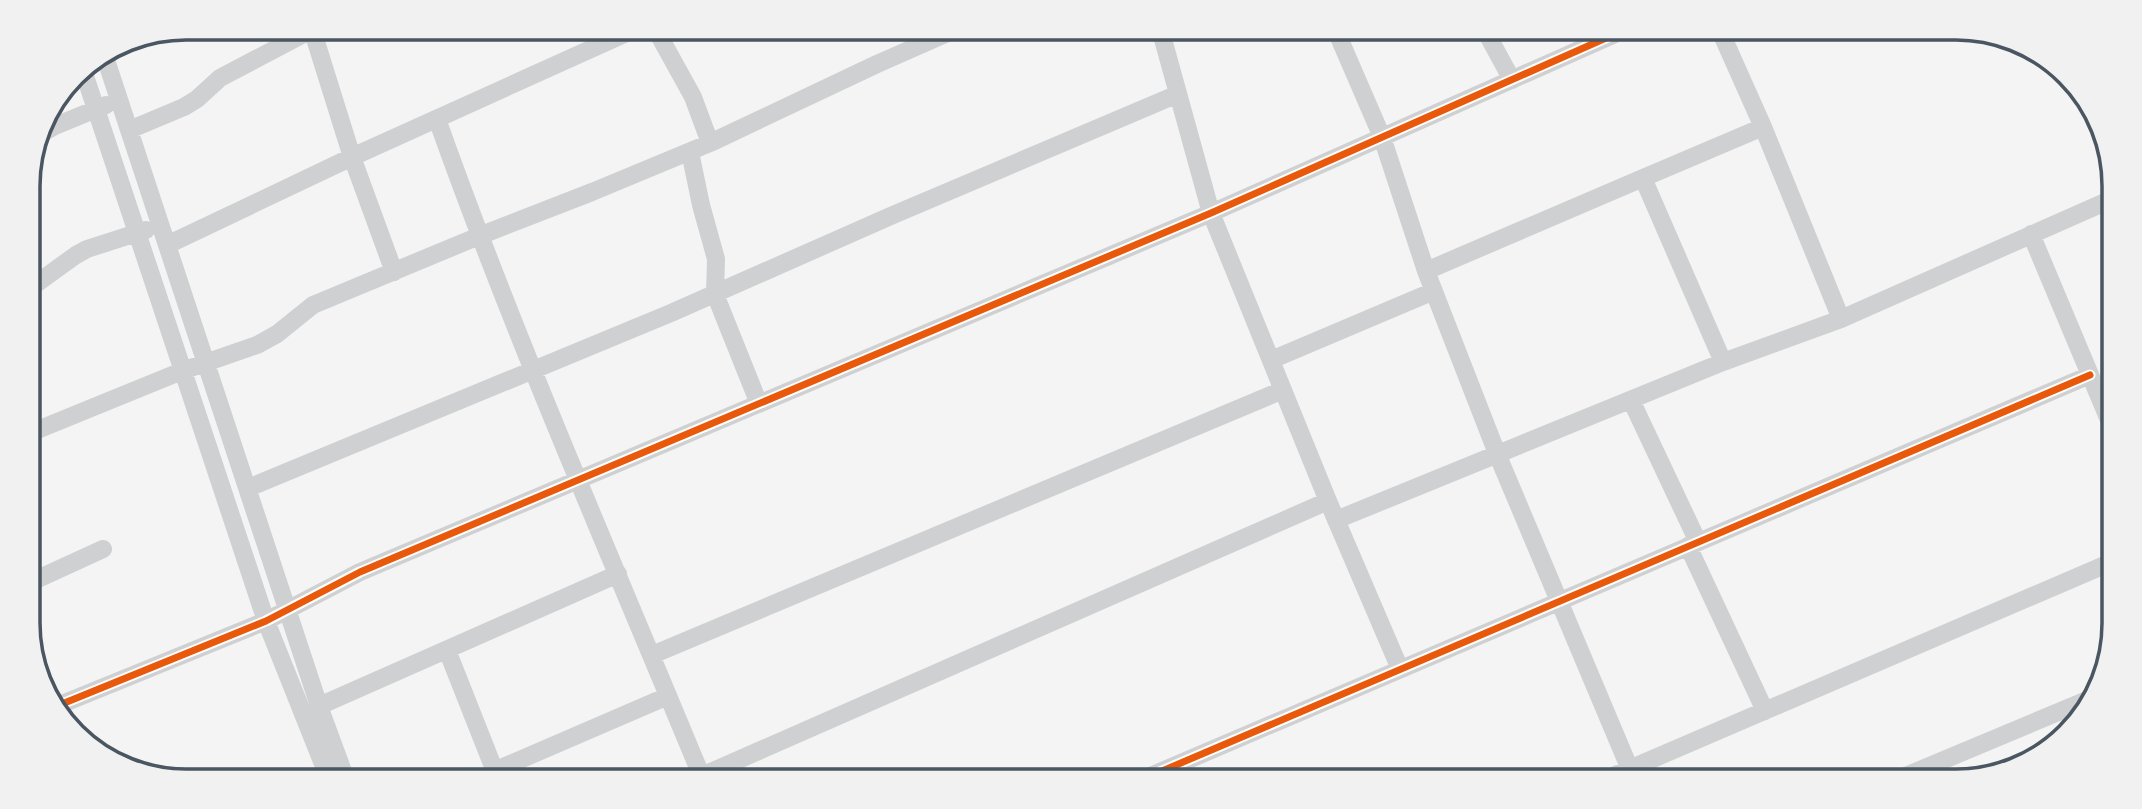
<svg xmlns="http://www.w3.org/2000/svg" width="2142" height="809" viewBox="0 0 2142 809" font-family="Cabin,sans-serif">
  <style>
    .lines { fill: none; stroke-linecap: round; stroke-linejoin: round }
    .minor { stroke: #ced0d2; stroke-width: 18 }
    .cycleway-casing { stroke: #fff; stroke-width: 11 }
    .cycleway { stroke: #e8590c; stroke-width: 7 }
    .rim { fill: none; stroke: #4a5661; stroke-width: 3.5 }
  </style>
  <rect width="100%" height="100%" fill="#f4f4f4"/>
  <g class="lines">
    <path class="minor" d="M312,29L352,157L394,272
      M656,30L693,97L710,143
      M1161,32L1211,213L1328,501L1400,669
      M1337,33L1382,137L1426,271L1498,456L1634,779
      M1487,34L1512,80
      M1722,35L1763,127L1841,319
      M104,54L319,706L344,774
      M82,67L266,621L327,774
      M437,119C516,341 611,557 701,775
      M129,130L184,107L197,99L220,78L313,29
      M39,135L55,126L106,105
      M690,152L701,205L716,259L715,294L759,404
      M2031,234L2109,420
      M167,245L352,157L633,30
      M1426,271L1643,178
      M29,289L76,255L87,249L146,230
      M1271,360L1434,291
      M1723,362L1643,178L1763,127
      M1631,400L1698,542
      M30,433L182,371L257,345L277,334L313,305L479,236L592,192L710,143L877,64L952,31
      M248,488L671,313L893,215L1178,94
      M1336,520L1723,362L1841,319L2112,199
      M1688,546L1765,711
      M31,582L103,549
      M447,650L496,774
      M652,655L1283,390
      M57,706L266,621L360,572L1211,213L1615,34
      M319,706L618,574
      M494,771L668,696
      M704,775L1328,501
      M1148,777L2090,375
      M1606,779L2107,564
      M1896,780L2087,700"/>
    <g class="cycleway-casing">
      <path id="cycleway" d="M57,706L266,621L360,572L1211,213L1615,34
        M1148,777L2090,375"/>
    </g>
    <use href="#cycleway" class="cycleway"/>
  </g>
  <path d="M0 0H2142V809H0ZM186 40H1956A146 146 0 0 1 2102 186V623A146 146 0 0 1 1956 769H186A146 146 0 0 1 40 623V186A146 146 0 0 1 186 40Z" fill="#f1f1f2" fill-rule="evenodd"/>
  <path class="rim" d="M186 40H1956A146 146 0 0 1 2102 186V623A146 146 0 0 1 1956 769H186A146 146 0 0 1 40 623V186A146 146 0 0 1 186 40Z"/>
</svg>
